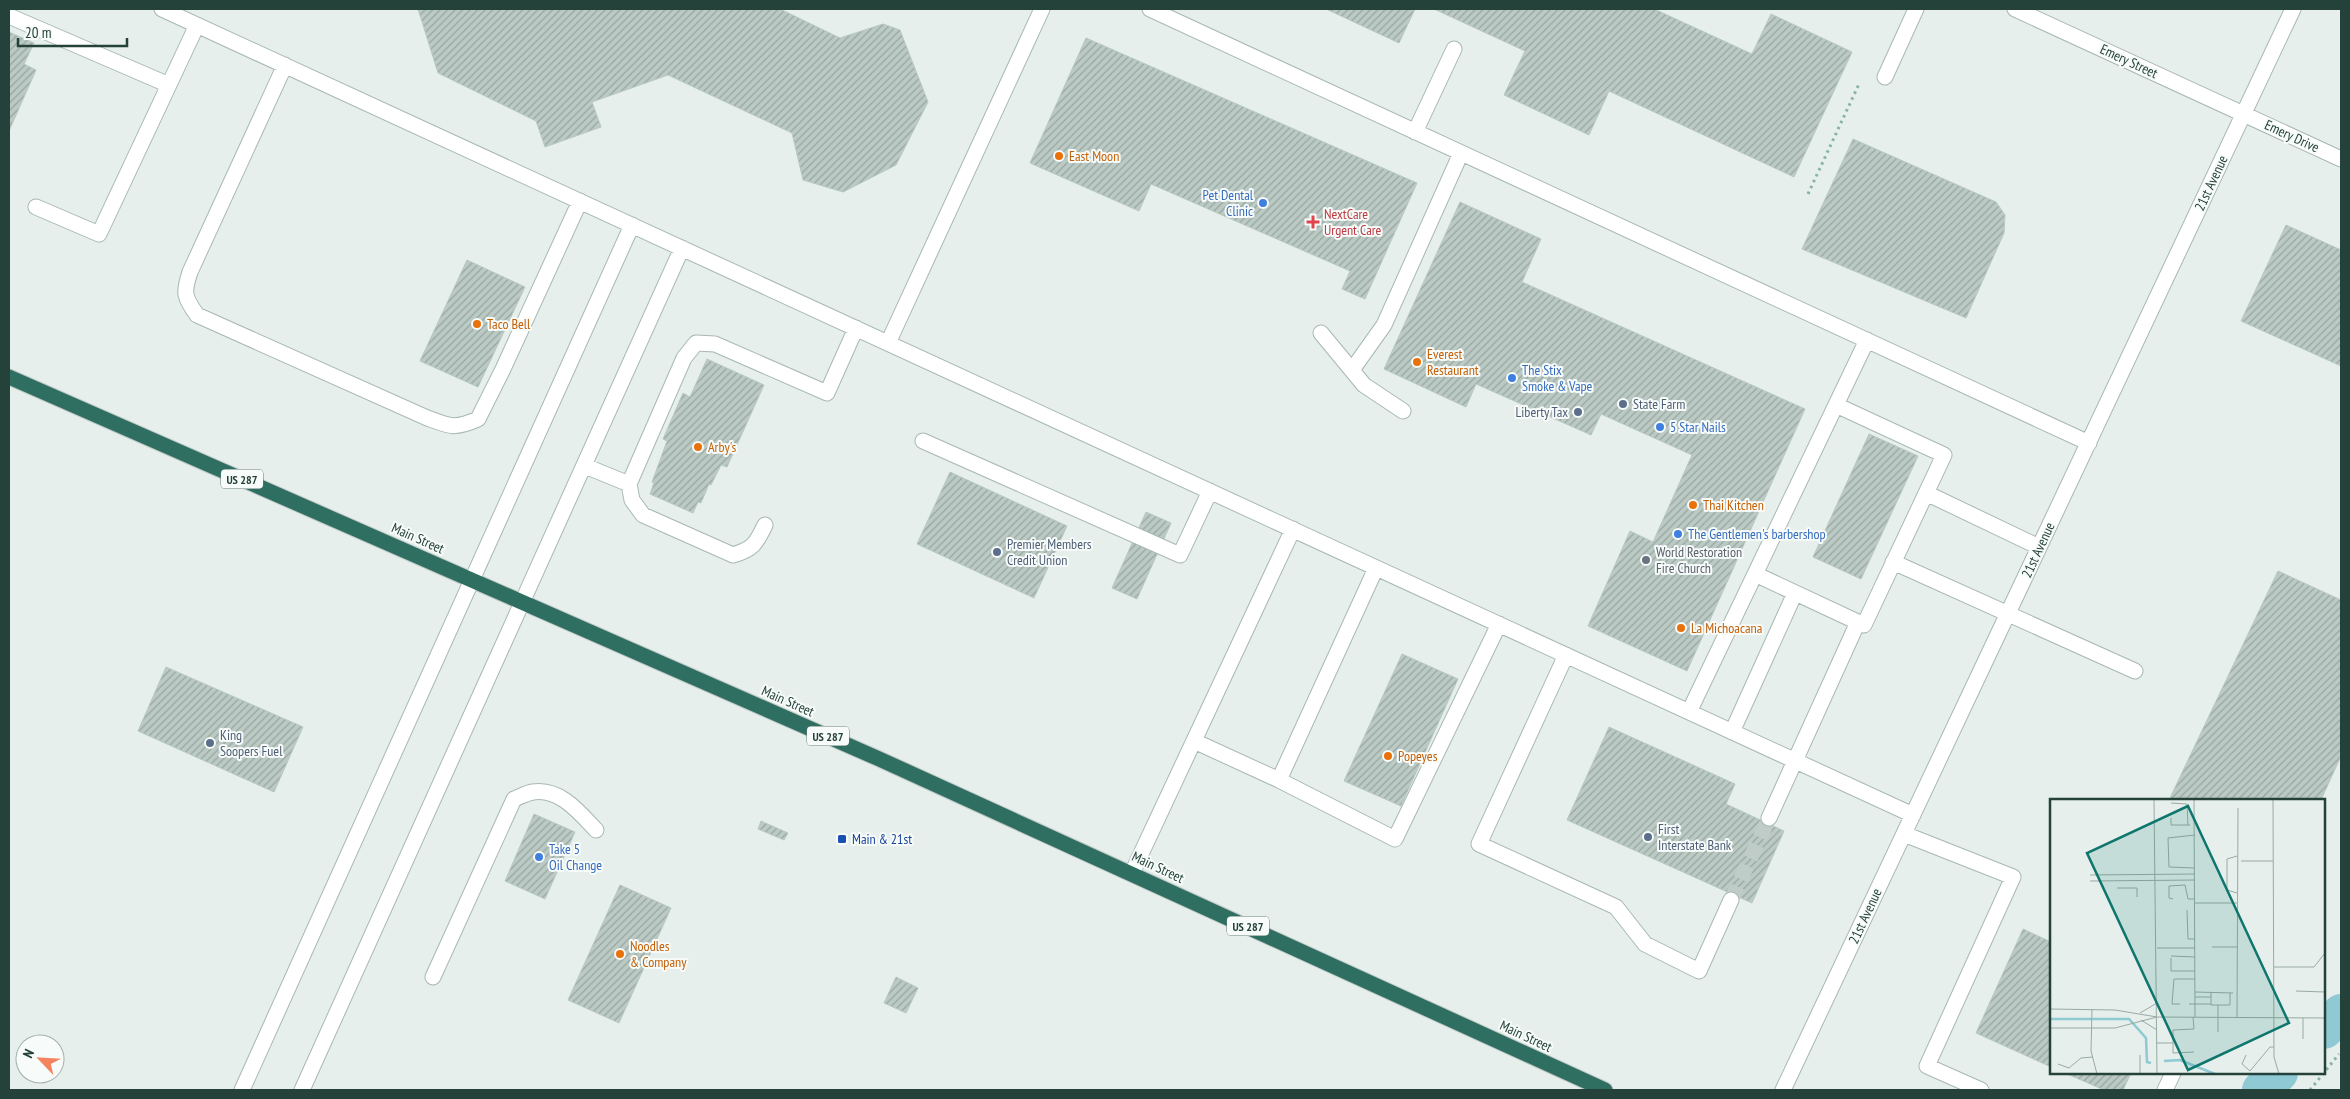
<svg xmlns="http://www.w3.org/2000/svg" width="2350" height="1099" viewBox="0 0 2350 1099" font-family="'PT Sans Narrow',sans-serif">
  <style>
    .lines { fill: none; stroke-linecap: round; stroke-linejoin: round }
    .canal { stroke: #8ec9d4; stroke-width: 38 }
    .building { fill: url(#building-hatch); stroke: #b8c9c2 }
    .minor-tunnel { stroke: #bfccc8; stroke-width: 15; stroke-dasharray: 15 8; stroke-linecap: butt }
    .minor-casing { stroke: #a8b8b2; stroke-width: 17 }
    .highway-casing { stroke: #c2cac8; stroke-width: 17 }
    .path { stroke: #86b3a5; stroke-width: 3; stroke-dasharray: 2.5 4; stroke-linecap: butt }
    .minor { stroke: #fff; stroke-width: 15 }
    .highway { stroke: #2f6f62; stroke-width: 15 }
    .food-dot { fill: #e8710a; stroke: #f7fbf9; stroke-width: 2 }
    .shop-dot { fill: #3f7fe0; stroke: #f7fbf9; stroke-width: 2 }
    .health-dot { fill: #e0444e; stroke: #f7fbf9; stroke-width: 2 }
    .service-dot { fill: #5c6f8a; stroke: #f7fbf9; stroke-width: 2 }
    .worship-dot { fill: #6b7280; stroke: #f7fbf9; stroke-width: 2 }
    .transit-dot { fill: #1a4fb4; stroke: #f7fbf9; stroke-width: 2 }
    .labels { text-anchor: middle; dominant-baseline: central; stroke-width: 4; stroke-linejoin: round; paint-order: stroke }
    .shield { fill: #f7fbf9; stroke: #637a73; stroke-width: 1 }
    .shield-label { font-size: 12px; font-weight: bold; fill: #24423a }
    .street-label { font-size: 14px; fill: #24423a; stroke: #f7fbf9 }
    .food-label { font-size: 14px; fill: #c56008; stroke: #f7fbf9; text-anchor: start }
    .shop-label { font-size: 14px; fill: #366cbe; stroke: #f7fbf9; text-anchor: start }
    .health-label { font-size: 14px; fill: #be3a42; stroke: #f7fbf9; text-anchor: start }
    .service-label { font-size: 14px; fill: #4e5e75; stroke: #f7fbf9; text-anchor: start }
    .worship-label { font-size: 14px; fill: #5b616d; stroke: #f7fbf9; text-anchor: start }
    .transit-label { font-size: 14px; fill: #164399; stroke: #f7fbf9; text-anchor: start }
    .inset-river { fill: none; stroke: #8ec9d4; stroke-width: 2.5 }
    .inset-road { fill: none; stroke: #98aaa4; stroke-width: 1 }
    .view { fill: #0f766e; fill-opacity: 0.15; stroke: #0f766e; stroke-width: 2.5 }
    .inset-edge { fill: none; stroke: #24423a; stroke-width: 2.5 }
  </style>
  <defs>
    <pattern id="building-hatch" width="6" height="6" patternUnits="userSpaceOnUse" patternTransform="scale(1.25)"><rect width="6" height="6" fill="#bbcac4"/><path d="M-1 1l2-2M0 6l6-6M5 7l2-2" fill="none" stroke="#98a6a0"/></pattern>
  </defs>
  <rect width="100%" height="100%" fill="#e6efeb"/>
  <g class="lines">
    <path class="canal" d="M2324,1030L2341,1013
      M2261,1090L2279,1073"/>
  </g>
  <path class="building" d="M418,9H780L840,38L883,24L900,30L928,102L896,165L843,192L803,180L792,133L668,75L592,102L601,127L545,147L536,121L438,73Z
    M1326,9H1415L1399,43Z
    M1434,9H1654L1752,54L1771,14L1852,52L1794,177L1609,91L1589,135L1504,95L1525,51Z
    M9,32L34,43L24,64L36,70L9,131Z
    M1086,38L1417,183L1365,299L1342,289L1350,271L1151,184L1139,211L1030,163Z
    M1853,139L1996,202L2005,215L2004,233L1966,318L1802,249Z
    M1460,202L1541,239L1522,282L1805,409L1687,671L1588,626L1630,531L1653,542L1692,455L1601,414L1591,435L1476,384L1466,407L1384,369Z
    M2286,225L2341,250V366L2241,321Z
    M467,260L525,287L478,387L420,361Z
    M707,359L764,385L727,467L721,465L711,485L709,484L701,503L698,502L693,513L650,494L654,483L652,482L667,441L663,439L683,393L690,397Z
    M1869,434L1918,456L1861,579L1813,557Z
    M950,472L1067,526L1034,598L917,544Z
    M1146,512L1171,523L1137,599L1112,588Z
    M2278,571L2341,600V756L2321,800H2169Z
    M1402,654L1458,679L1401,806L1344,781Z
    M166,667L303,727L274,792L138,731Z
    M1609,727L1735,784L1726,804L1784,831L1752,903L1567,820Z
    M534,814L575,832L545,899L505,881Z
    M761,821L788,833L784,840L758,829Z
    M620,885L671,908L619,1023L568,1000Z
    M2023,929L2051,942V1067L1976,1033Z
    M896,977L918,988L906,1013L884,1003Z
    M2065,1073H2131L2123,1090H2104Z"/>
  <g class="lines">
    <path class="minor-tunnel" d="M1731,900L1769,818"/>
    <g class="minor-casing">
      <path id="minor" d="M162,9L1913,815
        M1150,9L2089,443
        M2015,9L2341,159
        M9,16L169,85
        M285,65L190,272C183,293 184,297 197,315L425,417C449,426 453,430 478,419L503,369L580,201
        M1885,77L1916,9
        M1415,132L1454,49
        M36,207L99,234L197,25
        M1321,333L1364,385L1403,411
        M888,343L1042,9
        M1352,370L1384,325L1461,153
        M923,441L1180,555L1210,491
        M585,466L629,484
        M1926,493L2039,547
        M765,525C756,544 753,549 733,555L643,515L632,500L629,484L684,358L696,343L715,344L827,393L856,328
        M1893,562L2135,671
        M1755,574L1864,625L1944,455L1836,405
        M1566,655L1479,844L1616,907L1645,944L1699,971L1731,900
        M1689,712L1867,340
        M1732,732L1795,593
        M1194,741L1279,780L1376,568
        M1279,780L1395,839L1499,624
        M1769,818L1858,622
        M1904,834L2013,877L1927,1066L1981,1090
        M1132,873L1293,529
        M433,977L514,799C520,797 526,793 533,792C560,788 579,812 596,830
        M242,1090L632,225
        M302,1090L682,248
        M1783,1090L2293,9
        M2165,1090L2173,1073"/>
    </g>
    <g class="highway-casing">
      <path id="highway" d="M9,377L877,758L1605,1090"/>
    </g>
    <path class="path" d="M1808,194L1859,84
      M2310,1090L2339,1054"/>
    <use href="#minor" class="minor"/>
    <use href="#highway" class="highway"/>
  </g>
  <g class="food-dot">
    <circle cx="1059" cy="156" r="5"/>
    <circle cx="477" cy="324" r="5"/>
    <circle cx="1417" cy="362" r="5"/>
    <circle cx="698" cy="447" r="5"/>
    <circle cx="1693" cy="505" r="5"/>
    <circle cx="1681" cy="628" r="5"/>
    <circle cx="1388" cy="756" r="5"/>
    <circle cx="620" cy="954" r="5"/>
  </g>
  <g class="shop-dot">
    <circle cx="1263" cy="203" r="5"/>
    <circle cx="1512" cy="378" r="5"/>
    <circle cx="1660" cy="427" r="5"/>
    <circle cx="1678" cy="534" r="5"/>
    <circle cx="539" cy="857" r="5"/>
  </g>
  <path class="health-dot" d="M1310.5 214.5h5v5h5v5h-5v5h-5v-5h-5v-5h5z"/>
  <g class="service-dot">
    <circle cx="1623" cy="404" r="5"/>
    <circle cx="1578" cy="412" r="5"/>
    <circle cx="997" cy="552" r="5"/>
    <circle cx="210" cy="743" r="5"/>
    <circle cx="1648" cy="837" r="5"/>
  </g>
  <circle class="worship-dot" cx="1646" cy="560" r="5"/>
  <rect class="transit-dot" x="837" y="834" width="10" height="10" rx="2.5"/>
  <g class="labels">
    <g class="shield">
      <rect x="221" y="469.5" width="42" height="19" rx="4"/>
      <rect x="807" y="726.5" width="42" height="19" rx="4"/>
      <rect x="1227" y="916.5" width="42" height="19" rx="4"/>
    </g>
    <g class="shield-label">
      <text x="242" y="479">US 287</text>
      <text x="828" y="736">US 287</text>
      <text x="1248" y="926">US 287</text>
    </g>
    <g class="street-label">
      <text transform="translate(2129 61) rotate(25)">Emery Street</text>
      <text transform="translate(2292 136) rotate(25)">Emery Drive</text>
      <text transform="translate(2211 183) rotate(-65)">21st Avenue</text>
      <text transform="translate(418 538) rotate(24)">Main Street</text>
      <text transform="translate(2038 550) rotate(-65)">21st Avenue</text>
      <text transform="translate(788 701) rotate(24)">Main Street</text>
      <text transform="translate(1158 867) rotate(25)">Main Street</text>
      <text transform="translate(1865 916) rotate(-65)">21st Avenue</text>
      <text transform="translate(1526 1036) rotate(25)">Main Street</text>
    </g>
    <g class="food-label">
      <text x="1069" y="156">East Moon</text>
      <text x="487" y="324">Taco Bell</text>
      <text x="1427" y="354">Everest<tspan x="1427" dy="16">Restaurant</tspan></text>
      <text x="708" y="447">Arby's</text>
      <text x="1703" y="505">Thai Kitchen</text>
      <text x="1691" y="628">La Michoacana</text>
      <text x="1398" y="756">Popeyes</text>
      <text x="630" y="946">Noodles<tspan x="630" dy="16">&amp; Company</tspan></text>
    </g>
    <g class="shop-label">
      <text x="1253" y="195" text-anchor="end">Pet Dental<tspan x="1253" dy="16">Clinic</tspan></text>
      <text x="1522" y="370">The Stix<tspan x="1522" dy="16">Smoke &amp; Vape</tspan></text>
      <text x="1670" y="427">5 Star Nails</text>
      <text x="1688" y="534">The Gentlemen's barbershop</text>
      <text x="549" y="849">Take 5<tspan x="549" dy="16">Oil Change</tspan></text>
    </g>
    <g class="health-label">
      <text x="1324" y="214">NextCare<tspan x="1324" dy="16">Urgent Care</tspan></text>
    </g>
    <g class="service-label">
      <text x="1633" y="404">State Farm</text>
      <text x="1568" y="412" text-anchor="end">Liberty Tax</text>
      <text x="1007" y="544">Premier Members<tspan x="1007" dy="16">Credit Union</tspan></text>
      <text x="220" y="735">King<tspan x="220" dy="16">Soopers Fuel</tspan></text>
      <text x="1658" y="829">First<tspan x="1658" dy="16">Interstate Bank</tspan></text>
    </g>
    <g class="worship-label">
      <text x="1656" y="552">World Restoration<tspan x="1656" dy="16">Fire Church</tspan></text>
    </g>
    <g class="transit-label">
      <text x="852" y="839">Main &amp; 21st</text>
    </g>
  </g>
  <g transform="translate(2050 799)">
    <rect width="275" height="275" fill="#e6efeb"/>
    <path class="inset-river" d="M0,220H79L96,239L97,263L101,264M114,262L130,261L165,275"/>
    <path class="inset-road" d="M104,0L107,275M144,0L145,218M223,0L224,258L229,275M121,4L137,5L138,26M121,19V26H140M145,36L118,39L119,68L145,69M187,57L177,60V91L187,94M191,62H223M40,76L145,75M40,82L145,81M67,89H87V98M123,100L119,99V87L135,86L138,100H145M145,104H187M137,111L138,140H145M162,148H187M107,149H145M121,157L145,158M121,159V172H145M224,168H264L275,154M246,192L275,193M145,193L183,194M161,194V206H180V194M145,198H161M130,205H122L124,180H145M139,205H161M168,206V233M0,210L65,211L107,218M42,210L41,252L47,275M90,214L107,204M187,219L188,9M91,221L107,231M0,229H65L107,218L275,219M253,240V219M107,244H123V254L144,253M123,244V231L144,230L143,218M90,256V275M196,256L192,265L200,272L220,248H224M8,265L19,269L31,259L43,258"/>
    <path class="view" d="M138,7L239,224L138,271L37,54Z"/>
    <rect width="275" height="275" class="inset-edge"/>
  </g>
  <rect width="2350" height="1099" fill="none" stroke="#24423a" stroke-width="20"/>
  <g transform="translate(40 1059) rotate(295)"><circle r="24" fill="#f7fbf9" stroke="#a3b1ad"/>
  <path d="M0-4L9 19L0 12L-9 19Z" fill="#f4845f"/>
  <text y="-8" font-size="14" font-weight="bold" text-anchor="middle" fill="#24423a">N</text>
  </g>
  <path d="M18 38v8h109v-8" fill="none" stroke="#24423a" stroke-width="2.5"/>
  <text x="25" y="38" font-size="15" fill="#24423a" stroke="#f7fbf9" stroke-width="4" paint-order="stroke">20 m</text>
</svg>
